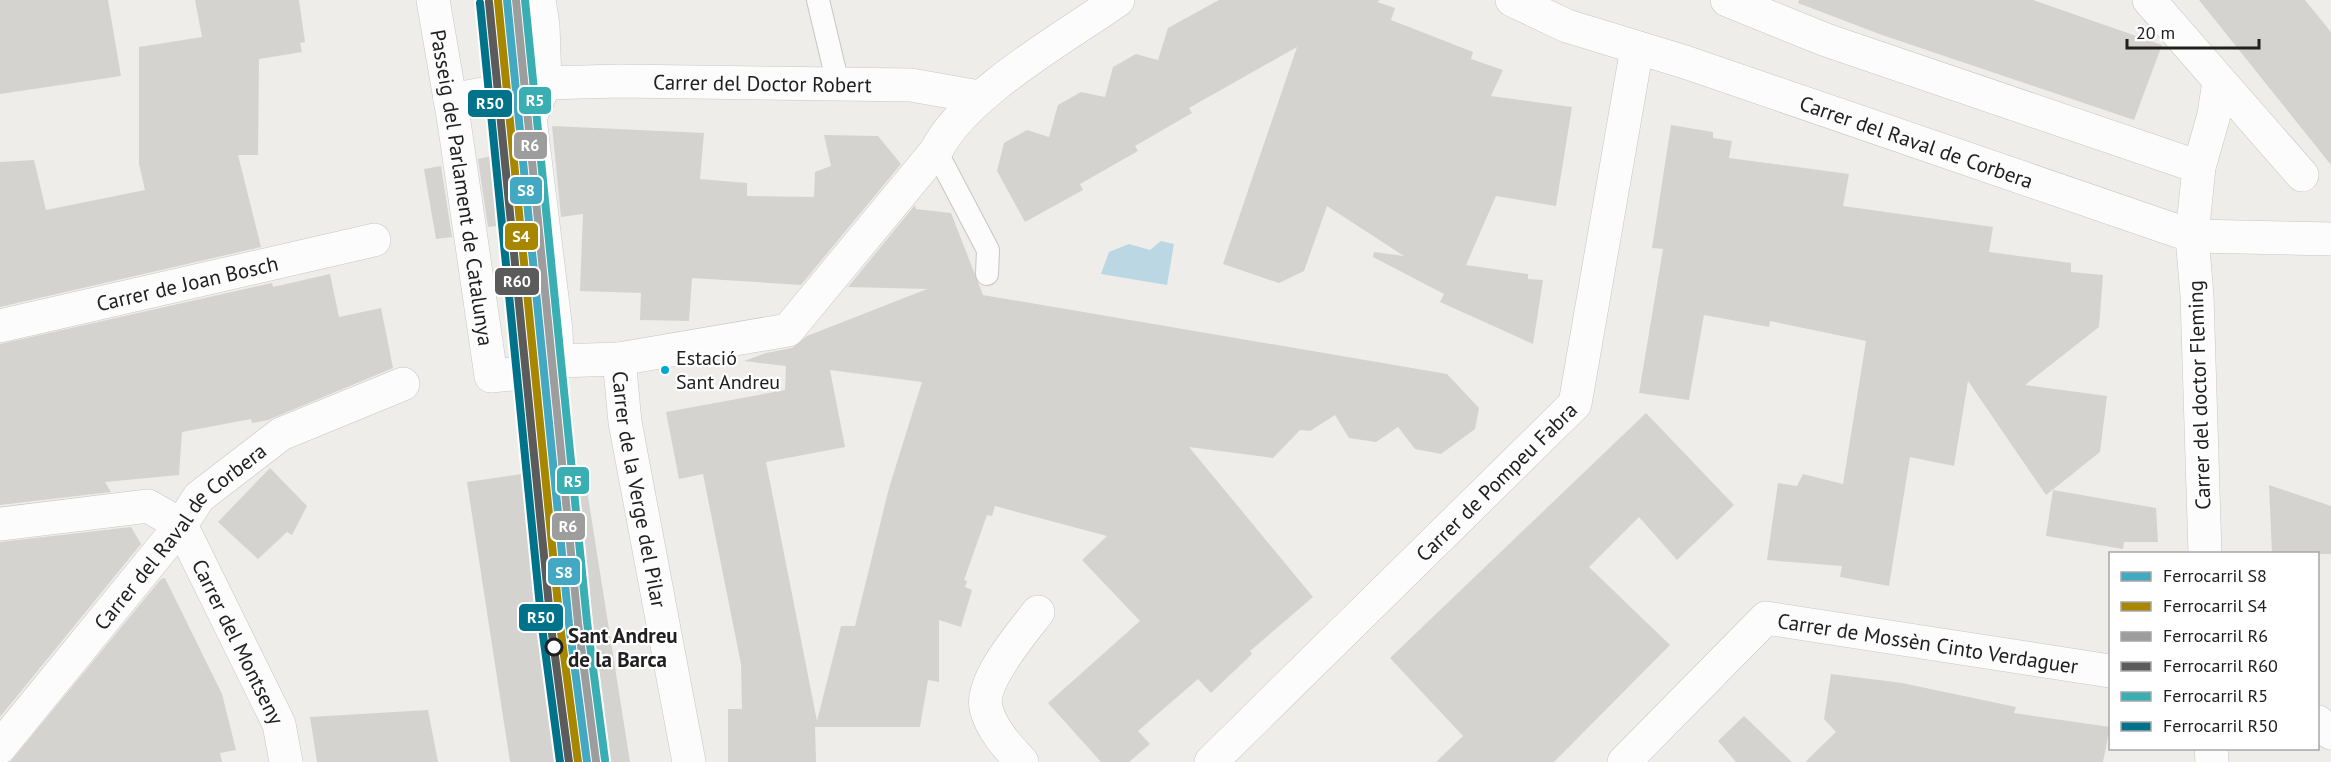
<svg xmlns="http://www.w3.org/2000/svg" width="2331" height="762" viewBox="0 0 2331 762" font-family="'PT Sans',sans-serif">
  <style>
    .grass { fill: #d7edc6 }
    .water { fill: #bad7e3 }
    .building { fill: #d5d3d0; fill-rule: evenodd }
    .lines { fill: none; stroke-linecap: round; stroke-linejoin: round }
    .service-casing { stroke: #c7c6c5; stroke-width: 24 }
    .pedestrian-casing { stroke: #c7c6c5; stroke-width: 34 }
    .minor-casing { stroke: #c7c6c5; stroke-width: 34 }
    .service { stroke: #fcfcfc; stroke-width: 22 }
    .pedestrian { stroke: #fcfcfc; stroke-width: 33 }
    .minor { stroke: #fcfcfc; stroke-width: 33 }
    .rail-1-casing { stroke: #fff; stroke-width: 12 }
    .rail-2-casing { stroke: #fff; stroke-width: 12 }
    .rail-3-casing { stroke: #fff; stroke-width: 12 }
    .rail-4-casing { stroke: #fff; stroke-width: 12 }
    .rail-5-casing { stroke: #fff; stroke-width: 12 }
    .rail-6-casing { stroke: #fff; stroke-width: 12 }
    .rail-1 { stroke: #43a8c2; stroke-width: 8 }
    .rail-2 { stroke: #a78600; stroke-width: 8 }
    .rail-3 { stroke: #9d9d9d; stroke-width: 8 }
    .rail-4 { stroke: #5b5b5b; stroke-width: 8 }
    .rail-5 { stroke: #3aafb3; stroke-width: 8 }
    .rail-6 { stroke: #00738a; stroke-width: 8 }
    .bus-dot { fill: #00a9ce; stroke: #fff; stroke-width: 2 }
    .stop-dot { fill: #fff; stroke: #202020; stroke-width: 3 }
    .labels { text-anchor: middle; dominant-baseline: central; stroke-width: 4.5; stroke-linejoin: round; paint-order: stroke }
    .bus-label { font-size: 20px; fill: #202020; stroke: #fff; text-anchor: start }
    .street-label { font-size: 21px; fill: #202020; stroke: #fff }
    .stop-label { font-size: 21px; font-weight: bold; fill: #202020; stroke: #fff; text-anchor: start }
    .line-badge { stroke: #fff; stroke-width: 2 }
    .badge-label { font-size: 16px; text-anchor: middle; font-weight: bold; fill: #fff }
  </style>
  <rect width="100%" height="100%" fill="#eeede9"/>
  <path class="grass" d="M483,0H497L503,29L488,31Z"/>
  <path class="water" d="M1161,241L1174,244L1167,285L1101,274L1109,252L1129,244L1150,250Z"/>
  <path class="building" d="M0,0H108L121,76L0,94Z
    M195,0H299L305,42L300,43L302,52L259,59L258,155H238L261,247L0,307V162L34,160L46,210L145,190L139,164V47L202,37Z
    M1219,0H1380L1377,2L1395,8L1391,20L1473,52L1471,59L1503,70L1491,96L1572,107L1556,206L1496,196L1466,265L1528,274V279L1543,280L1533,344L1440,302L1444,294L1373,257L1374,252L1404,256L1327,206L1304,271L1279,283L1223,264L1297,47L1189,108L1192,113L1135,146L1138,151L1080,184L1083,190L1025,222L997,171L1004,143L1027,130L1049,137L1058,105L1081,92L1105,97L1113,67L1136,54L1158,60L1168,28Z
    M1799,0H2033L2162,45L2134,120L1882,35L1798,3Z
    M2199,0H2305L2331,32V165Z
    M1671,125L1713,132V138L1732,141L1729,158L1849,174L1843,206L1993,227L1989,252L2071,263V272L2103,275L2099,327L2025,385L2107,396L2100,452L2046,495L1968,381L1954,466L1910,457L1889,586L1840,577L1842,566L1767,560L1778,483L1797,486L1803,474L1843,484L1866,341L1770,321L1769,327L1704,315L1689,400L1639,393L1663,249L1652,248Z
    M552,126L704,133L700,179L747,183V196L814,197L815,172L831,166L824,135L878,136L901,164L801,285L692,278L689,321L640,320L641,293L580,291L583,214L561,217Z
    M515,151L524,223L488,227L478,159Z
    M441,166L452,237L436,239L424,169Z
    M915,205L916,209L951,213L983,295L1447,374L1479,408L1475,429L1441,454L1415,449L1398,427L1376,442L1349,438L1335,415L1310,431L1300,430L1273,458L1189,447L1313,597L1250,651L1252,654L1211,693L1198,679L1138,731L1150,744L1129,762H1101L1048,703L1140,621L1082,560L1107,536L995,506L992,516L987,515L964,580L967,581L965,587L972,590L961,627L939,620V682L928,680L920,727H815L816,762H728V709H742L741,664L703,474L679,479L666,412L785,390L786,366L744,361L766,353L792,348L807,336L927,289L848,287ZM830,370L922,382L889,488L855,626H841L817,721L766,462L845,447Z
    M330,274L339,317L381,308L393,368L268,420L252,423L251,419L182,432L179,475L105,482L111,492L0,505V344L272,283L273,287Z
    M1646,413L1734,505L1677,560L1639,517L1589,567L1670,645L1554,762H1436L1463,736L1390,658Z
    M583,465L630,762H510L467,482Z
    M270,468L307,506L292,535L287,532L258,559L218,522Z
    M2269,485L2331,506V554H2272Z
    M2053,490L2156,508L2158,542H2124L2123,549L2046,536Z
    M131,527L141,544L0,717V542Z
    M165,578L222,694L236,750L220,753L222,762H10L161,579Z
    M1831,674L1902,683L2016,707L2014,713L2110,727L2103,762H1805L1836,732L1824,719Z
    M428,710L438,762H317L310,717Z
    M1744,716L1792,762H1736L1718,741Z"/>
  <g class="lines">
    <g class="service-casing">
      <path id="service" d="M818,0L838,84
        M936,151L988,250L987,274"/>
    </g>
    <g class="pedestrian-casing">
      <g id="pedestrian">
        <path id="s1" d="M0,326L374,240"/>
        <path d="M0,524L148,506L181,525"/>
        <path id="s2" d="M181,525L279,724L286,762"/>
        <path id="s3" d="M0,747L181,525L199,497L281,434L403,384"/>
      </g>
    </g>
    <g class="minor-casing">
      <g id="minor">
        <path id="s4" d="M433,0L454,122L491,376L547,371L557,361L619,359L788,330L936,151C965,93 1064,38 1118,0"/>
        <path d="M539,0L543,25L545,83L530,118L556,330L557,361"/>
        <path id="s5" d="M1512,0L1567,26L1685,62L2192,236L2331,239"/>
        <path d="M1727,0L1826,40L2199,167"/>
        <path d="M2149,0L2302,175"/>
        <path id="s6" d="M450,100L545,83L620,81L911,85L979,97"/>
        <path id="s7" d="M619,359L625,422L689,762"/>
        <path d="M2205,554L2197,296L2192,236L2199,167L2214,115L2219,81"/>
        <path d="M2318,722L2331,733"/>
        <path d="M2211,748L2212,762"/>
        <path d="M1022,762C1008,747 991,729 986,708C980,681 1022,633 1038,612"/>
        <path id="s8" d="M1211,762L1575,404L1637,48"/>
        <path id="s9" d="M1624,762L1766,618L2110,671"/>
      </g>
    </g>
    <use href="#service" class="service"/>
    <use href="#pedestrian" class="pedestrian"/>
    <use href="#minor" class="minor"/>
    <g class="rail-1-casing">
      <path id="rail-1" d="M507,0L569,624L587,762"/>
    </g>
    <g class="rail-2-casing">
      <path id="rail-2" d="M498,1L560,625L578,762"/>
    </g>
    <g class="rail-3-casing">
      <path id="rail-3" d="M516,0L578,623L596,761"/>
    </g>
    <g class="rail-4-casing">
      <path id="rail-4" d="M489,2L551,626L569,762"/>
    </g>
    <g class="rail-5-casing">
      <path id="rail-5" d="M525,0L587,622L605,760"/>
    </g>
    <g class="rail-6-casing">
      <path id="rail-6" d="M480,3L542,627L560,762"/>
    </g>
    <use href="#rail-1" class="rail-1"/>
    <use href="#rail-2" class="rail-2"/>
    <use href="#rail-3" class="rail-3"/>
    <use href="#rail-4" class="rail-4"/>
    <use href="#rail-5" class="rail-5"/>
    <use href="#rail-6" class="rail-6"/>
  </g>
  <circle class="bus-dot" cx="665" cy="370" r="5"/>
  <circle class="stop-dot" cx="554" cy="647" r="8"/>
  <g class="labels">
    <g class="bus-label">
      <text x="676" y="358">Estació<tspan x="676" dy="24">Sant Andreu</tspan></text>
    </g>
    <g class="street-label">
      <text stroke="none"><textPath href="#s6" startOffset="314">Carrer del Doctor Robert</textPath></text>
      <text stroke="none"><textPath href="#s5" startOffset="429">Carrer del Raval de Corbera</textPath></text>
      <text stroke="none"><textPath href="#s4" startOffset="190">Passeig del Parlament de Catalunya</textPath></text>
      <text stroke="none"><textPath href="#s1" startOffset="192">Carrer de Joan Bosch</textPath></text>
      <text transform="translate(2199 395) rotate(-92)">Carrer del doctor Fleming</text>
      <text stroke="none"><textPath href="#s8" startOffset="400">Carrer de Pompeu Fabra</textPath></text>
      <text stroke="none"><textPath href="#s7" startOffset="132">Carrer de la Verge del Pilar</textPath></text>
      <text stroke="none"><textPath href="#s3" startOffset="278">Carrer del Raval de Corbera</textPath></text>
      <text stroke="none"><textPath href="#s2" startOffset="130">Carrer del Montseny</textPath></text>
      <text stroke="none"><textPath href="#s9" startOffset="366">Carrer de Mossèn Cinto Verdaguer</textPath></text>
    </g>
    <g class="stop-label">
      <text x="568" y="635">Sant Andreu<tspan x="568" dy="24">de la Barca</tspan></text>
    </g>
  </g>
  <g class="line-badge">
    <rect x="518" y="86" width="34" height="29" rx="6" fill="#3aafb3"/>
    <rect x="467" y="89" width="46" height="29" rx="6" fill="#00738a"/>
    <rect x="513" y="131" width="35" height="29" rx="6" fill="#9d9d9d"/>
    <rect x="509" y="176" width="34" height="29" rx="6" fill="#43a8c2"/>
    <rect x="504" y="222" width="35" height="29" rx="6" fill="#a78600"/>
    <rect x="494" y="267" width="46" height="29" rx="6" fill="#5b5b5b"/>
    <rect x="556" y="466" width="34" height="29" rx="6" fill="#3aafb3"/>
    <rect x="551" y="512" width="35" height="29" rx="6" fill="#9d9d9d"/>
    <rect x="547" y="557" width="34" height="29" rx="6" fill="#43a8c2"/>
    <rect x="518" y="603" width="46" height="29" rx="6" fill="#00738a"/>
  </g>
  <g class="badge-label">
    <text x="535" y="106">R5</text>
    <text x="490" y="109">R50</text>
    <text x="530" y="151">R6</text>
    <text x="526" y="196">S8</text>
    <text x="521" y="242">S4</text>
    <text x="517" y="287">R60</text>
    <text x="573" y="487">R5</text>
    <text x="568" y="532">R6</text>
    <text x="564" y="578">S8</text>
    <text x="541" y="623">R50</text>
  </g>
  <rect x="2109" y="552" width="210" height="198" fill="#ffffff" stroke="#a6a6a6" stroke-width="1.5"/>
  <rect x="2121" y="572" width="30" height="9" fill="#43a8c2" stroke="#a6a6a6" stroke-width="1.5"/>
  <text x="2163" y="582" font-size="18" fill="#202020">Ferrocarril S8</text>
  <rect x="2121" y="602" width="30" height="9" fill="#a78600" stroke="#a6a6a6" stroke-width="1.5"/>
  <text x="2163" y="612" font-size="18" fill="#202020">Ferrocarril S4</text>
  <rect x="2121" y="632" width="30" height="9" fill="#9d9d9d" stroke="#a6a6a6" stroke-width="1.5"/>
  <text x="2163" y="642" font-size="18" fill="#202020">Ferrocarril R6</text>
  <rect x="2121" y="662" width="30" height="9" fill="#5b5b5b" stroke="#a6a6a6" stroke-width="1.5"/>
  <text x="2163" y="672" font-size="18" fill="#202020">Ferrocarril R60</text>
  <rect x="2121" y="692" width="30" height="9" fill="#3aafb3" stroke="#a6a6a6" stroke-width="1.5"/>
  <text x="2163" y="702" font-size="18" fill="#202020">Ferrocarril R5</text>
  <rect x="2121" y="722" width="30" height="9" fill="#00738a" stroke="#a6a6a6" stroke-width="1.5"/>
  <text x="2163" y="732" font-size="18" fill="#202020">Ferrocarril R50</text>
  <path d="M2127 39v9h132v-9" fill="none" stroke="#202020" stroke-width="3"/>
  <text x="2136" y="39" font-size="18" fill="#202020" stroke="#ffffff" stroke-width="4.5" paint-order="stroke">20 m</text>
</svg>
